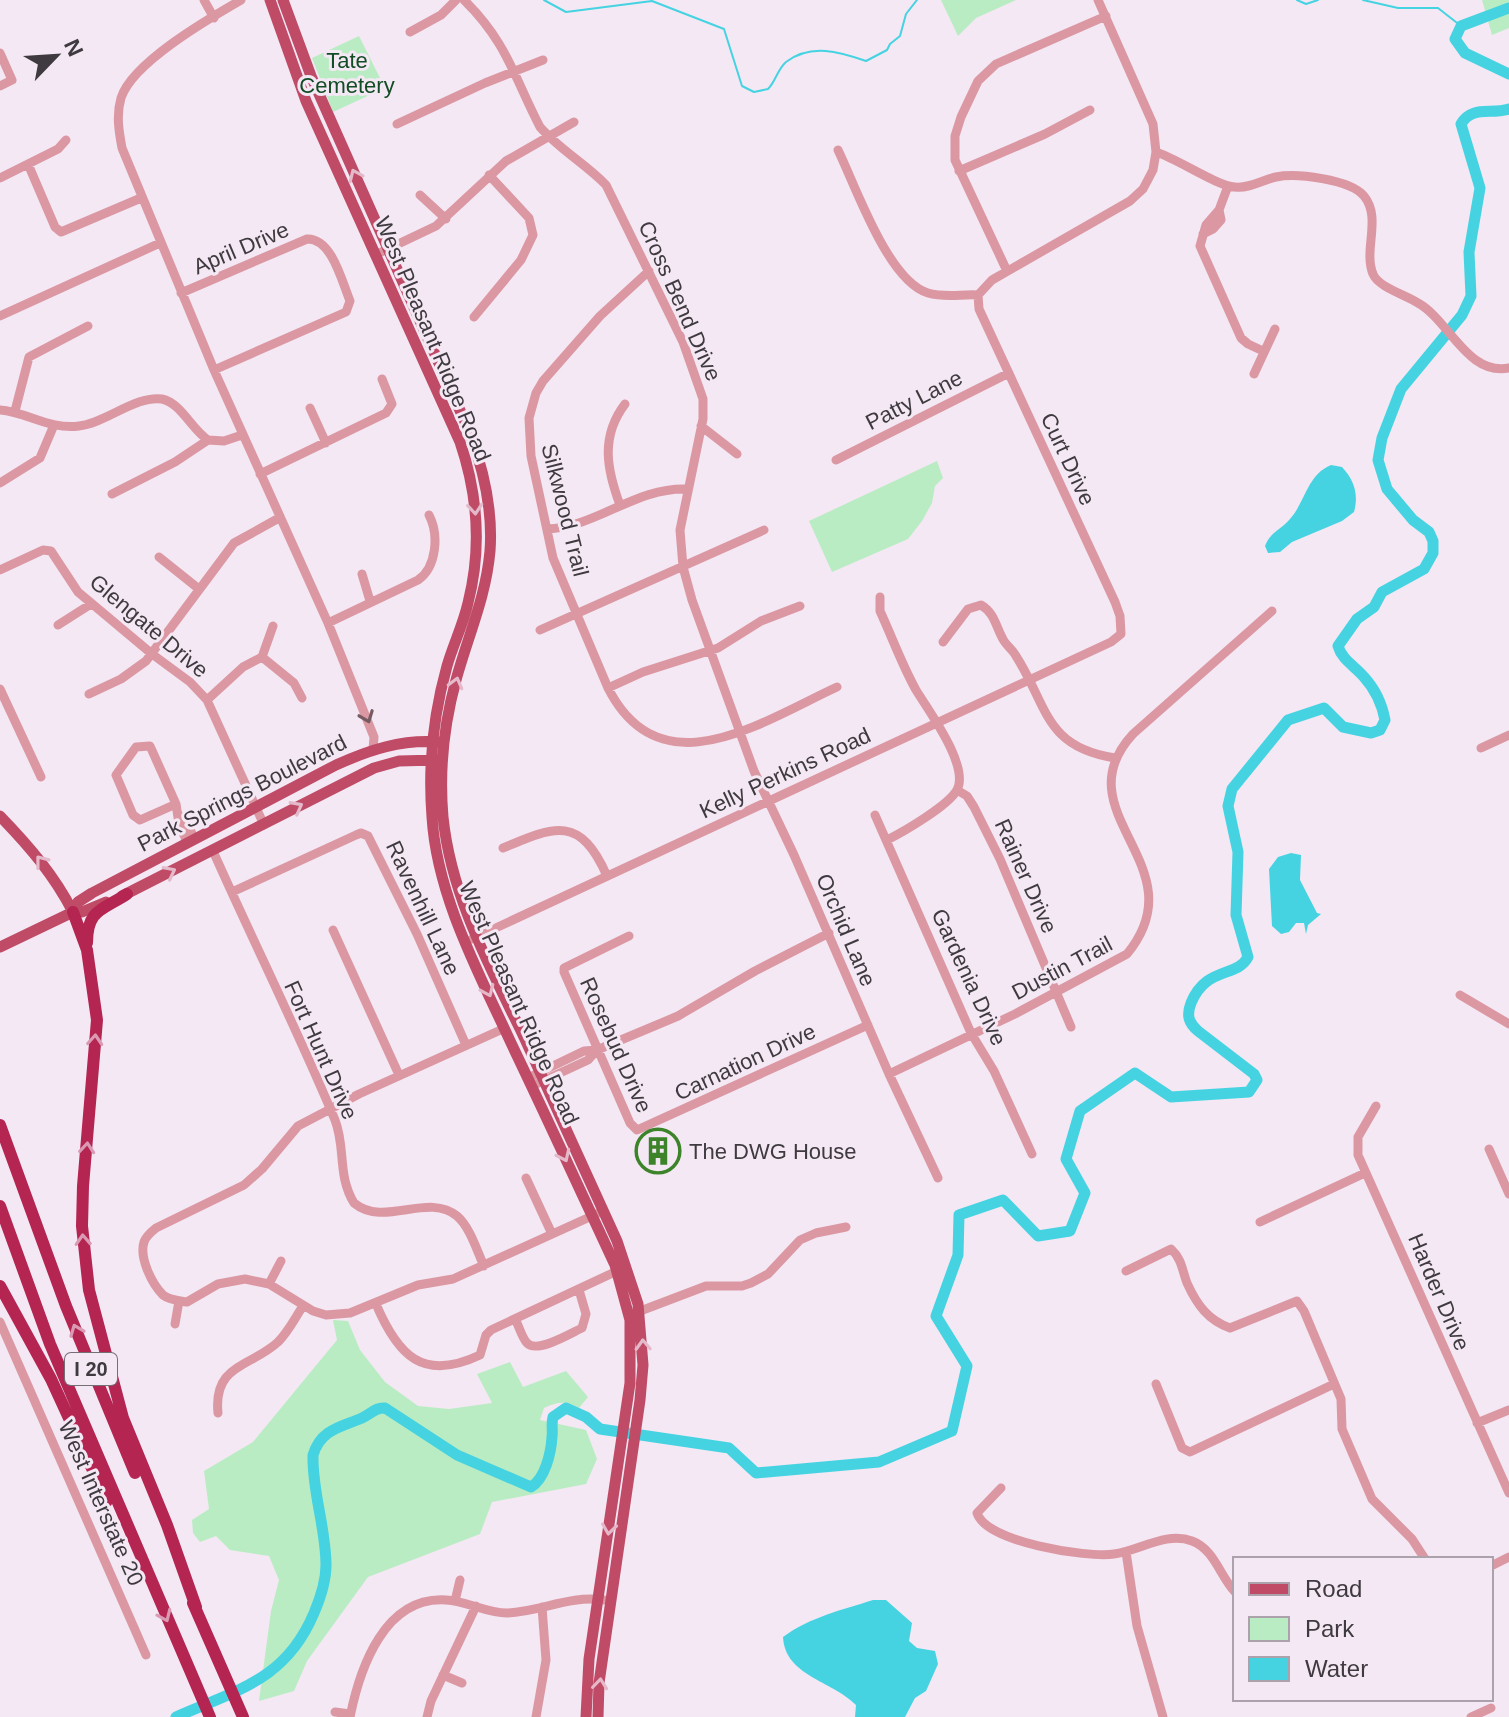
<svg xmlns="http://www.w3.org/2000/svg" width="1509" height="1717" viewBox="0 0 1509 1717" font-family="Arial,sans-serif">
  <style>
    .green { fill: #baecc3 }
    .water { fill: #46d3e1 }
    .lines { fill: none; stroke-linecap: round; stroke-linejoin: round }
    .stream { stroke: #46d3e1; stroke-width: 2 }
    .river { stroke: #46d3e1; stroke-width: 11 }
    .minor { stroke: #db98a3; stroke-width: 9 }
    .major { stroke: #c04b67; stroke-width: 11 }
    .highway { stroke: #b42552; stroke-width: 12 }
    .oneway { stroke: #e4b9ca }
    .oneway2 { stroke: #765b62 }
    .oneway3 { stroke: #da9ab3 }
    .labels { text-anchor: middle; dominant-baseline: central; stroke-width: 6; stroke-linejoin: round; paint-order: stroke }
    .shield { fill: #f3e8f4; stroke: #756e75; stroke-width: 2 }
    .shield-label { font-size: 20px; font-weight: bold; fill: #3f3a3f }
    .park-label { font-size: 22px; fill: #124c24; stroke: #f3e8f4 }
    .street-label { font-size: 22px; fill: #3f3a3f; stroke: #f3e8f4 }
    .poi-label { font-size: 22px; fill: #3f3a3f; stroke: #f3e8f4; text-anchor: start }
  </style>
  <rect width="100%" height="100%" fill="#f3e8f4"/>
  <path class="green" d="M941,0H1016L976,18L958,36Z
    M1482,0H1509V28L1492,35Z
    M359,36L385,88L333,112L312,58Z
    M937,461L943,478L935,486L932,503L922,521L908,539L832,572L809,521Z
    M333,1320L348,1321L360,1350L385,1382L418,1406L449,1409L492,1403L477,1374L510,1362L523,1387L566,1371L588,1397L579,1408C566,1400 557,1402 544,1408L540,1420L586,1430L597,1459L586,1484L492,1502L480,1534L368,1577L307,1661L294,1691L259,1701L271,1611L279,1580L269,1556L230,1550L216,1536L200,1542L193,1533L192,1520L209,1509L204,1471L253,1442L337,1340Z"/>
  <path class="water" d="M1331,465L1342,467C1354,480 1359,494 1354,512L1342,521L1292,542L1280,552L1268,553L1265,546C1270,532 1281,530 1290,519C1306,501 1307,475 1331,465Z
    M1291,853L1301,855L1300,880L1317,913L1321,914L1308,925L1306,934L1304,923H1296L1289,932L1281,934L1272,926L1269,869L1278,857Z
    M873,1600H886L912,1623L909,1641L917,1648L935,1651L938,1664L926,1691L915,1698L905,1717H855L856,1705C831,1680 785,1676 783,1637C810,1617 842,1610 873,1600Z"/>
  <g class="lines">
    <path class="stream" d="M544,0L566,12L652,1L724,29L742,86L754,92L768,89C776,81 777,70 786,62C811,43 840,52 866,61L887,50L890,44L900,36L906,14L917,0
      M1297,0L1306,4L1318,0
      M1363,0L1398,8H1438L1461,26"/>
    <path class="river" d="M1509,8L1461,26L1455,39L1465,53L1509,74
      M176,1717C237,1690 286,1680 314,1613C320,1599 326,1581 326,1565C326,1528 312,1492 313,1455C321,1429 341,1427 362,1418C371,1414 375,1407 385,1408L457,1455L531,1487C545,1479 551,1453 552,1437C553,1430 551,1424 553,1417L566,1408L586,1417L600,1429L729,1448L756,1473L879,1462L952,1431L967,1366L936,1316L958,1255L959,1215L1003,1200L1038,1236L1070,1231L1085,1193L1066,1159L1080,1111L1135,1073L1171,1097L1249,1092L1257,1080L1254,1074L1198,1031C1189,1023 1186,1016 1191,1003C1206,966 1237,978 1248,957L1236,915L1238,852L1228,806L1232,789L1288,720L1324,708L1343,727L1371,733L1380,730L1385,720C1382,704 1375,689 1364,677C1355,666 1342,660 1338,646L1357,619L1374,607L1382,592L1424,569L1433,553V541L1429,532L1413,520L1387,489L1378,460L1382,438L1401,389L1462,315L1471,296L1469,252L1480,188L1461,124C1472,105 1491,115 1509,109"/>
    <path class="minor" d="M204,0L214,18
      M241,0C208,19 132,63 121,98C116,115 119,132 122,148L214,370L328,623L374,737L373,749
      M464,0C507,42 514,77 540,127C560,150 586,164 606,185L683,342L703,399V419L680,530L683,567L692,600L754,771L794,855L889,1074L938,1178
      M410,32L441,15L456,0
      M0,53L12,80L0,86
      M397,124L485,83L543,60
      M838,150C856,187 888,281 928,293C945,298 961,294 978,295
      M1156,152C1178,159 1217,186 1235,187C1249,189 1262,180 1276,177C1296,173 1350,179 1364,196C1382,218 1363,250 1373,274C1378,287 1406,295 1418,303C1449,320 1467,376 1509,368
      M28,164L55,227L61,232L141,198
      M959,171L1045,134L1090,110
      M0,178L58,149L66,140
      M1228,186L1219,210L1206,225L1200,246L1241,338L1248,344L1263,351
      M420,195L446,219
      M1203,234L1213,229L1221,220L1219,210
      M375,255L436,226L506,161L574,122
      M649,271L600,316L543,381L536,393L529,418L531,456L553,558L608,688C661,792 763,721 837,687
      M1007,271L955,160V136L961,117L978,81L996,64L1106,16
      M181,293L307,239C332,238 342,282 350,301L346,312L214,370
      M978,295L992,280L1130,201L1143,189L1153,170L1156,152L1153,124L1098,0
      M0,316L160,243
      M474,317L521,260L533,235L529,218L489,175
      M1254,374L1275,329
      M310,408L326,443
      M0,410C27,412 50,430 79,426C104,424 136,395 162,399C181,403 192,430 208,440L224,441L242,435
      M15,411L29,357L88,326
      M701,426L737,454
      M836,460L1009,373
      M260,474L386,413L392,404L382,379
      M0,483L40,458L54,425
      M112,494L175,462L208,440
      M620,505C607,470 600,437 625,404
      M547,529C597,527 636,487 687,489
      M159,557L199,589
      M0,570L43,550L51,551L78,592L152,654L190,682L207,700L264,825
      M362,574L370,601
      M880,597V611C892,637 902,665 916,690C928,710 970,766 957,790C948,806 903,832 887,840
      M328,623L418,580C437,567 439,534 429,515
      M58,625L91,604
      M540,630L764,530
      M943,642L968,609L981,605C995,613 996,628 1004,641C1007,646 1013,650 1016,656C1048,706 1044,747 1115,758
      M262,657L294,683L302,698
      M262,657L273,626
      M608,688L643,672L718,648L761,621L800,606
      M0,689L41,777
      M89,694L121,679L146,661L234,543L279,518
      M207,700L243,667L262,657
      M1481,748L1509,735
      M957,790L967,796L974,807L1000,859L1071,1027
      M176,804L140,820L133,815L116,775L136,747L150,746L176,804L179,824L187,842
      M179,815L186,821L194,838
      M875,815L971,1033L994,1071L1032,1154
      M503,848C555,826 580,815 607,876
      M213,851C253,941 297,1029 335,1120C346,1148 337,1175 354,1203C384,1228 428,1192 457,1216C470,1227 477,1251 484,1266
      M232,892L356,835L361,833L368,836L417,934L466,1045
      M333,930L399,1075
      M629,936L564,968V972L630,1123L637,1130L868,1025
      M472,939L1111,642L1121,634L1120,616L1115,602L979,309L978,295
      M1460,995L1509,1024
      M505,1028L359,1094L298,1126L262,1169L244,1185L156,1228C151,1232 146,1236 144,1242C139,1258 152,1284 163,1295C169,1300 180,1301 187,1302L218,1284L245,1279L269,1284L313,1311L326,1315L350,1313L418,1285L453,1279L603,1211
      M889,1074L1015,1014L1127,954C1200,865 1060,813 1133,734L1272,611
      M528,1078L584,1051L597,1050L678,1016L755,971L829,933
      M532,1086L588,1060L597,1050
      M1376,1106L1358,1137V1155L1509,1493
      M1489,1149L1509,1194
      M526,1178L552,1234
      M1260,1222L1365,1173
      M1126,1271L1171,1249C1182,1259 1182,1270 1187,1283C1197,1305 1208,1320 1230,1328L1297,1301L1304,1311L1341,1399L1342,1429L1372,1499L1412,1539L1425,1559
      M269,1284L281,1261
      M376,1304C398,1356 423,1382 480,1355L486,1335L491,1330L617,1271
      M635,1313L706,1286H742L751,1283L768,1274L800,1240L816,1233L846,1227
      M515,1319C519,1326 522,1338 527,1343C537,1354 571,1333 582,1328L586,1314L579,1290
      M0,1322L146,1655
      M175,1324L179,1301
      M1156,1384L1182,1448L1190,1452L1334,1384
      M218,1413C213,1364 251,1367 278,1342C288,1332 295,1318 303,1306
      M1477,1423L1509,1410
      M1001,1488L977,1513C986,1542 1086,1558 1114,1554C1139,1551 1166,1531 1192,1541C1214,1549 1220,1576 1235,1592
      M1126,1552L1137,1626L1163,1717
      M1491,1566L1509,1557
      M455,1601L460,1580
      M443,1675L462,1683
      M335,1712L350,1714
      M350,1717C360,1667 385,1596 446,1600C467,1601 486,1613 507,1613C540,1612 569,1595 604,1600
      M427,1717L431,1701L476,1606
      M536,1717L546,1660L542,1607
      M1471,1717L1491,1708"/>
    <path class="major" d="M270,0L306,101L460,442C478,495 482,548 468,603C463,625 453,645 447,666C433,716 428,766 432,817C437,897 479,973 512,1045C547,1118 581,1192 615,1265L630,1320V1383L589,1659L586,1717
      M283,0L311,76L470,433C484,471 493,511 490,551C486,597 468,636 456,680C444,724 439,771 443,817C451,896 490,967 524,1037C555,1105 586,1173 617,1241L638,1304L643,1365L640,1400L599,1683L598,1717
      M0,816C29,846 54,875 73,912
      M122,896L374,768L399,761L437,760
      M73,912L78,902L92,893L336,765C369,750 402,739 439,742
      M0,947L73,912H82L106,902"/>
    <path class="highway" d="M73,912L87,950L97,1020L83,1186L82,1226L89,1290L123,1418L167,1525L196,1607
      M87,943C87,909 103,910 127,894
      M0,1125L66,1306L135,1473
      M0,1206L50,1344L210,1717
      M0,1286L51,1379L107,1501
      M193,1603L243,1717"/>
  </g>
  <defs><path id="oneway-chevron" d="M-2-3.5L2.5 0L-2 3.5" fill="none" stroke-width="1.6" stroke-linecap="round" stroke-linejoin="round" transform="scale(2)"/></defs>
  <g class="oneway">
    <use href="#oneway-chevron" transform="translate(355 175) rotate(-114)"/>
    <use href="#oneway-chevron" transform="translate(475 509) rotate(85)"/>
    <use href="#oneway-chevron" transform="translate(456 683) rotate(-75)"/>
    <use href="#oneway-chevron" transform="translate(297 807) rotate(-28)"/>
    <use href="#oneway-chevron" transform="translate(41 861) rotate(-128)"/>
    <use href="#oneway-chevron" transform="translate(170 872) rotate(-27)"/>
    <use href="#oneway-chevron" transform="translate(488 991) rotate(66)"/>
    <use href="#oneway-chevron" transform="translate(564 1156) rotate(65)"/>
    <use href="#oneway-chevron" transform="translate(643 1345) rotate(-92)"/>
    <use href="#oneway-chevron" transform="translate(609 1529) rotate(98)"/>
    <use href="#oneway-chevron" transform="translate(600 1684) rotate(-84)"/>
  </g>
  <use class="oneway2" href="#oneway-chevron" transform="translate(367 717) rotate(69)"/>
  <g class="oneway3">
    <use href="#oneway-chevron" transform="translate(95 1040) rotate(-86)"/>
    <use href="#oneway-chevron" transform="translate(87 1148) rotate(-85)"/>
    <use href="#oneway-chevron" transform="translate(83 1240) rotate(-93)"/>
    <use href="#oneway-chevron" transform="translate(76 1330) rotate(-111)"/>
    <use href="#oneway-chevron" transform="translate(165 1616) rotate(66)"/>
  </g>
  <defs>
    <g id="building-ring" transform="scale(2.3)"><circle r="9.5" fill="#f3e8f4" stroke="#3c8329" stroke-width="1.5"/><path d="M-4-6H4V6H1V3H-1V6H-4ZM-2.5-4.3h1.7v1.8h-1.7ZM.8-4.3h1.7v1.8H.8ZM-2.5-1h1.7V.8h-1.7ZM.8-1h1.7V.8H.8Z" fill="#3c8329"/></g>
  </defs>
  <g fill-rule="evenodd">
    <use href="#building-ring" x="658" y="1151"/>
  </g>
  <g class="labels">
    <rect class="shield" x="65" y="1353" width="52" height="32" rx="6"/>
    <g class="shield-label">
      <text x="91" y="1369">I 20</text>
    </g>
    <g class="park-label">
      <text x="347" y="60">Tate<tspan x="347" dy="25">Cemetery</tspan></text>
    </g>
    <g class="street-label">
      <text transform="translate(241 248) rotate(-23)">April Drive</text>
      <text transform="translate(680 301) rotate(66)">Cross Bend Drive</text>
      <text transform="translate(433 339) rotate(67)">West Pleasant Ridge Road</text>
      <text transform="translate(914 400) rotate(-27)">Patty Lane</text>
      <text transform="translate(1068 459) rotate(65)">Curt Drive</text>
      <text transform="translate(565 510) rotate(76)">Silkwood Trail</text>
      <text transform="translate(149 626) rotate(40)">Glengate Drive</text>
      <text transform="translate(785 773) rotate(-25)">Kelly Perkins Road</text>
      <text transform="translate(242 793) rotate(-27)">Park Springs Boulevard</text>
      <text transform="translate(1026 876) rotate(66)">Rainer Drive</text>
      <text transform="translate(423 908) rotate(65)">Ravenhill Lane</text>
      <text transform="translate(846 930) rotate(67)">Orchid Lane</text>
      <text transform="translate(1062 968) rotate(-28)">Dustin Trail</text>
      <text transform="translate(969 977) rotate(65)">Gardenia Drive</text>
      <text transform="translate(519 1003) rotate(66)">West Pleasant Ridge Road</text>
      <text transform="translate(616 1045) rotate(66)">Rosebud Drive</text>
      <text transform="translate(321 1050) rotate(66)">Fort Hunt Drive</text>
      <text transform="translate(745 1062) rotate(-25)">Carnation Drive</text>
      <text transform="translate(1439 1292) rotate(67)">Harder Drive</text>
      <text transform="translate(101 1503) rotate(66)">West Interstate 20</text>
    </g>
    <g class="poi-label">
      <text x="689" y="1151">The DWG House</text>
    </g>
  </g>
  <rect x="1233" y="1557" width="260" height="144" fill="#f3e8f4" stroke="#aba2ac" stroke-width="2"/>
  <rect x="1249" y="1583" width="40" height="12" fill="#c04b67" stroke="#aba2ac" stroke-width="2"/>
  <text x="1305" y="1597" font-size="24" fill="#3f3a3f">Road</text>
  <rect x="1249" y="1617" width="40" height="24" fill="#baecc3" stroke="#aba2ac" stroke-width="2"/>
  <text x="1305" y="1637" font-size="24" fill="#3f3a3f">Park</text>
  <rect x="1249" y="1657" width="40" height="24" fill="#46d3e1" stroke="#aba2ac" stroke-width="2"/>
  <text x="1305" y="1677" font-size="24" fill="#3f3a3f">Water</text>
  <g transform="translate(56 56) rotate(65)" stroke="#f3e8f4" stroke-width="6" paint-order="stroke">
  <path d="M0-6L14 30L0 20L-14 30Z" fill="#3f3a3f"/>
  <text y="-12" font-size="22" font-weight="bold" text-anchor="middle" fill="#3f3a3f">N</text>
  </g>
</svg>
